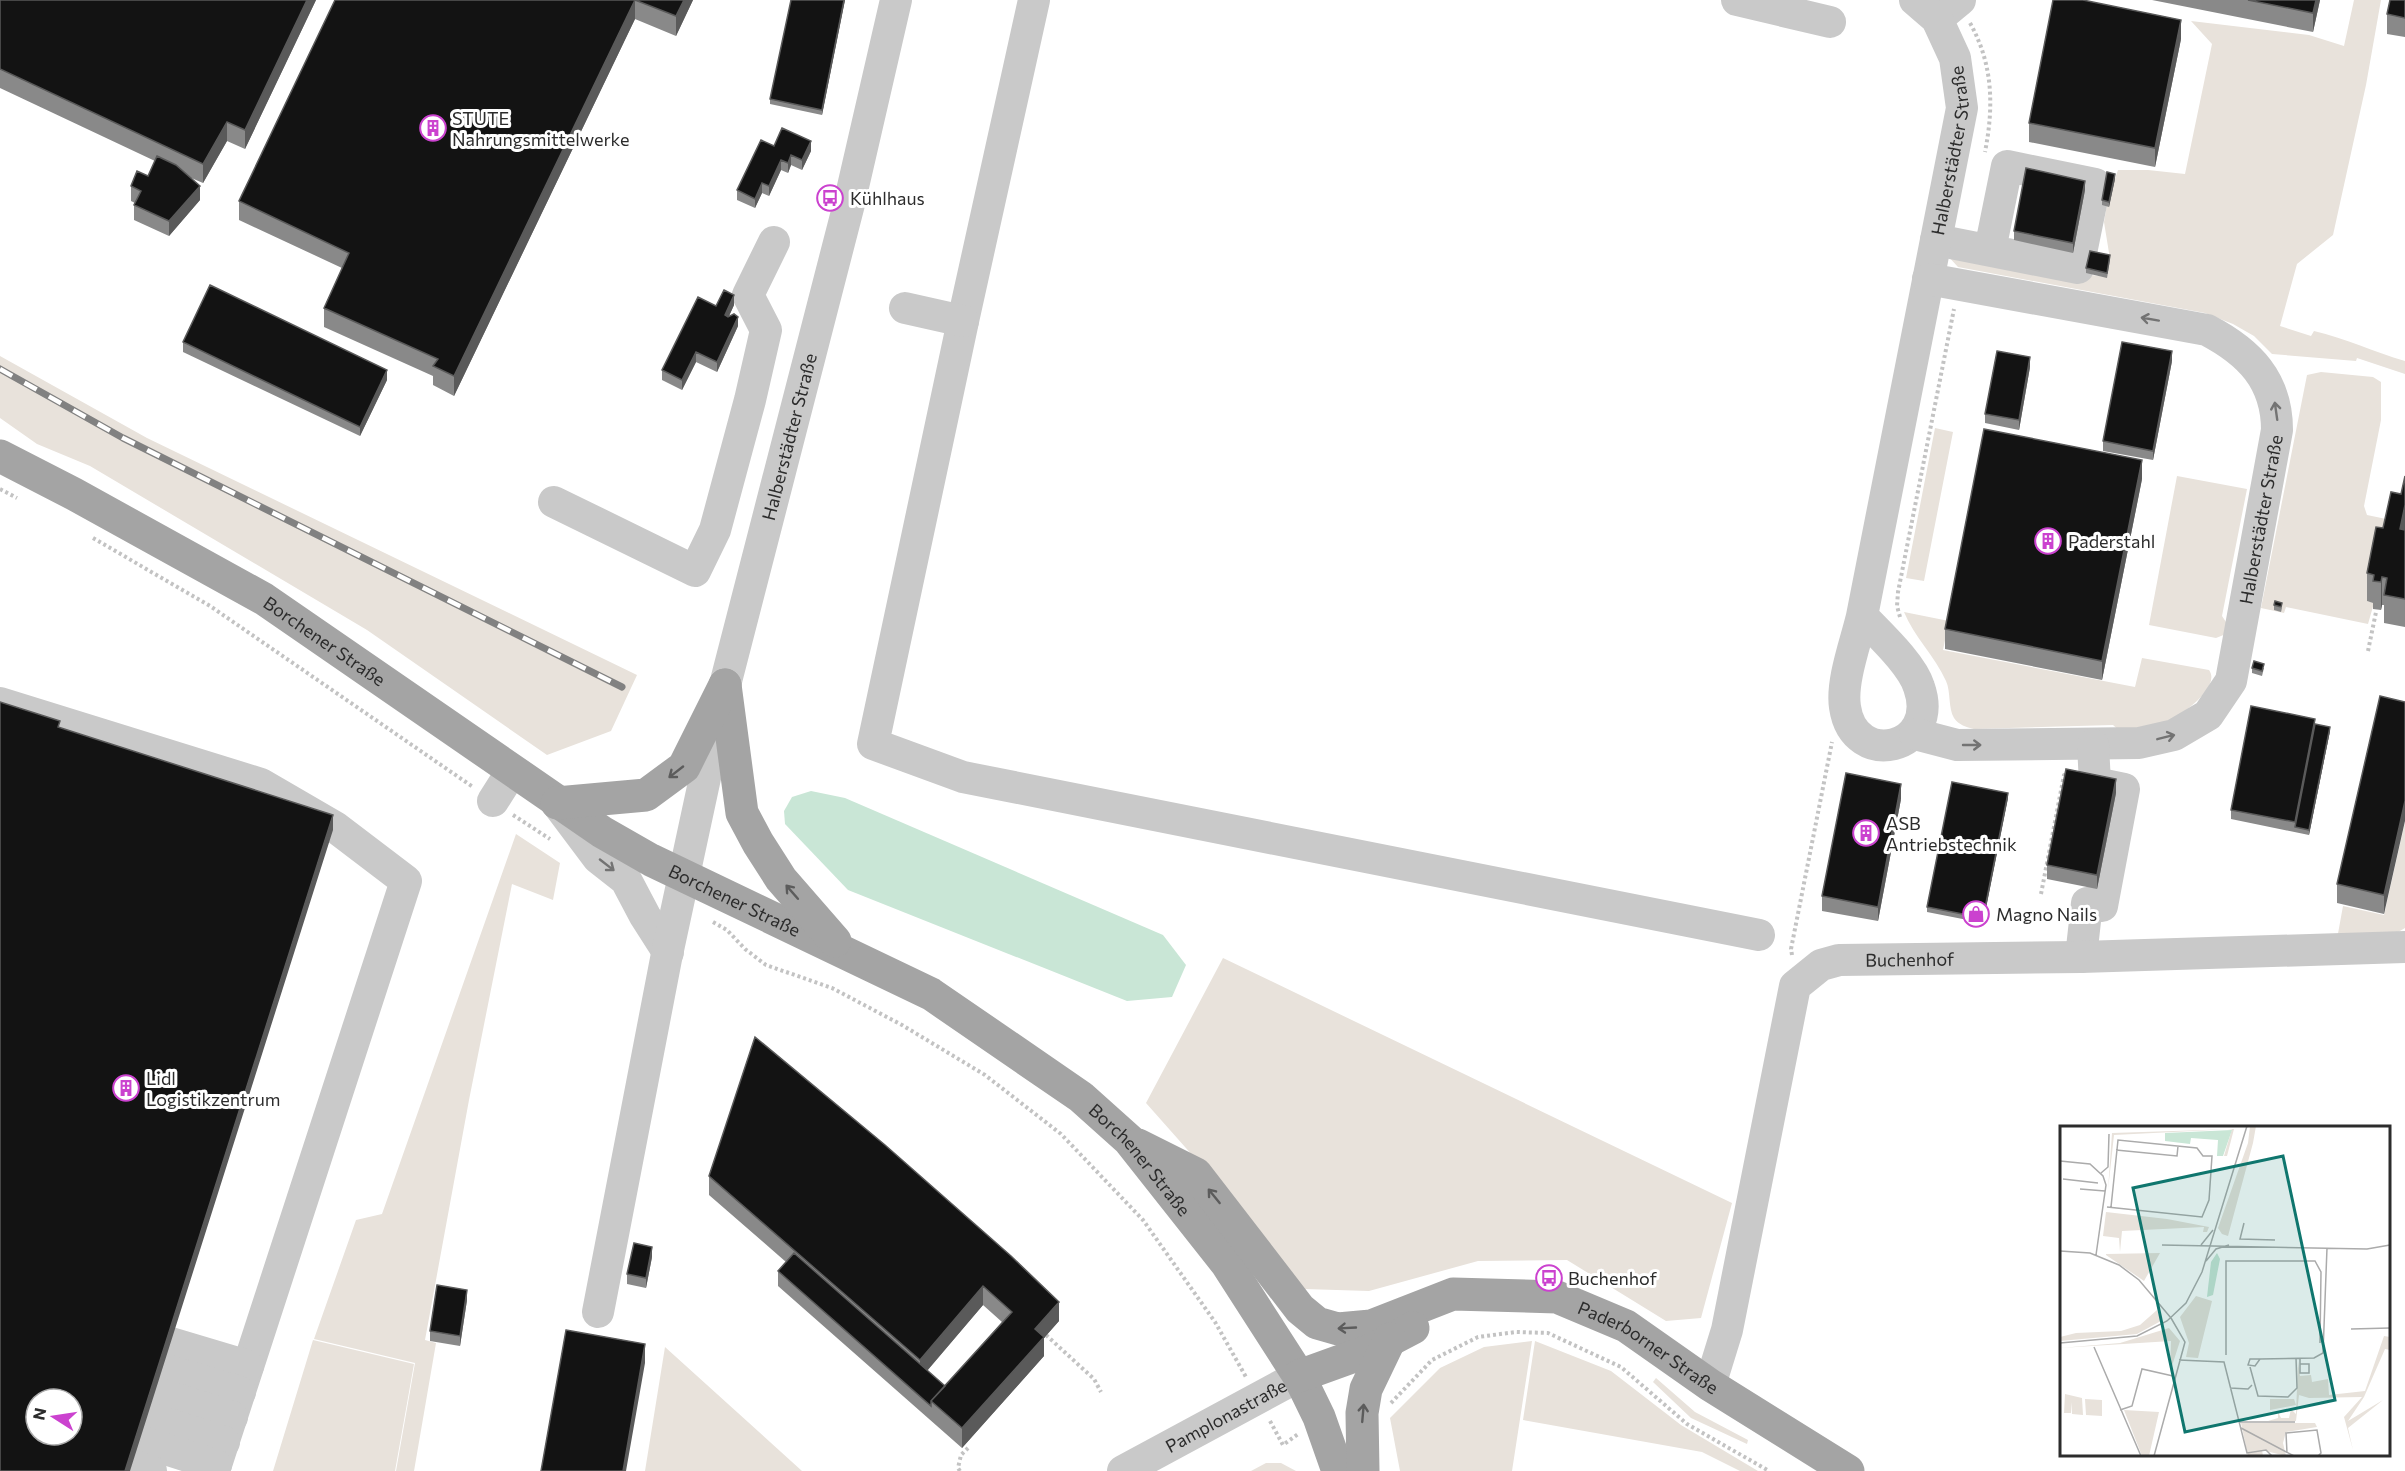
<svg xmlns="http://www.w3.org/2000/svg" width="2405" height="1471" viewBox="0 0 2405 1471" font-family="Commissioner,sans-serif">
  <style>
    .green { fill: #e8e2db }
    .water { fill: #c9e6d6 }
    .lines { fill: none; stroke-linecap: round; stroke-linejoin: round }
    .path { stroke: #c3c3c3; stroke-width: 4; stroke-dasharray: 3 3; stroke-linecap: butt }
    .minor { stroke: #c9c9c9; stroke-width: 32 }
    .major { stroke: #a4a4a4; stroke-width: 33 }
    .rail-casing { stroke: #818181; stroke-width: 7 }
    .rail { stroke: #fff; stroke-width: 4.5; stroke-dasharray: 14; stroke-linecap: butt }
    .wall { fill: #898989; fill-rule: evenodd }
    .shaded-wall { fill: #5a5a5a }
    .building { fill: #131313; stroke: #5a5a5a; stroke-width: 1.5; fill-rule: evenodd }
    .oneway { stroke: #737373 }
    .oneway2 { stroke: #5c5c5c }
    .labels { text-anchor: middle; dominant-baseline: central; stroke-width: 6; stroke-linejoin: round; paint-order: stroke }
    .poi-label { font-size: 18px; fill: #2c2c2c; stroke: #fff; text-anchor: start }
    .street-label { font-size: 18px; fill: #2c2c2c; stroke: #fff }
    .inset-road { fill: none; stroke: #ababab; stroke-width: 1.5 }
    .view { fill: #0f766e; fill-opacity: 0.15; stroke: #0f766e; stroke-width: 3 }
    .inset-edge { fill: none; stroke: #2c2c2c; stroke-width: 3 }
  </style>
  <rect width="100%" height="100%" fill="#fff"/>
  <path class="green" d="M2354,0H2381L2366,85L2333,235L2297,264L2280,326L2311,336L2314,331C2345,338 2374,352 2405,361V374L2357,358L2356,361L2272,354L2254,336L2233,324L2205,313L1958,267L1947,255L2106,277L2110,259L2104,222L2108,198L2118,170H2148L2185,174L2212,44L2191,21L2309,35L2344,46Z
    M0,356L147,438L637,675L611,731L547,755L367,630L90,466L37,444L0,418Z
    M2321,372L2373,377L2381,382V420L2364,506L2367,515L2391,520L2367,601L2374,603L2368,624L2286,607L2284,613L2261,608L2307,375Z
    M1935,428L1953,432L1924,581L1906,578Z
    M2177,476L2247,489L2222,616L2228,625L2226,634L2216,638L2149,625Z
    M1904,612L1949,621L1943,650L2135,687L2142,658L2209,670C2223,689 2171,723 2155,728C2145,731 2133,731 2122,733L2113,725L1974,729C1966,727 1959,725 1954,718C1948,708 1951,692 1946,681C1935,656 1914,637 1904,612Z
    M2405,822V928L2393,935L2337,939L2343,906L2384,915Z
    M516,834L560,863L553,900L512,884L469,1100L425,1340L436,1343L414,1471H396L415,1363L314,1339L356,1220L382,1214Z
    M1223,958L1732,1203L1701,1318L1666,1321L1567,1260L1478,1261L1369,1291L1304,1289L1232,1200L1146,1103Z
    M313,1340L414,1364L395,1471H273Z
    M1532,1341L1512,1471H1400L1390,1418L1440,1368L1484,1347Z
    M1535,1341L1611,1371L1681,1425L1758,1471H1740L1702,1452L1523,1420Z
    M665,1347L802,1471H645Z
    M1656,1378L1695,1412L1748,1440L1747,1444L1691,1418L1653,1382Z
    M1266,1463H1281L1296,1471H1251Z"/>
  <path class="water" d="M811,791L845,798L1163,935L1186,965L1172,997L1127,1001L848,890L785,824L784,811L792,797Z"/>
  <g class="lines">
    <path class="path" d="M1970,23C1993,64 1994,106 1985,152
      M0,489L17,498
      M93,538L210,606L473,787
      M1900,617L1897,606L1898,592L1954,309
      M2368,651L2376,612
      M513,815L550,839
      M2041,894L2064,775H2067
      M713,922L727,930L745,949L766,965L832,988L902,1025L985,1075L1061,1134L1143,1220L1215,1322L1246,1377
      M1792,955L1791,949L1832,742
      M1046,1335L1094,1379L1101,1392
      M1391,1403L1432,1360L1478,1337L1516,1332L1548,1333L1621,1367L1687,1424L1769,1471
      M1270,1421L1283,1445L1298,1434
      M960,1471L958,1468L961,1455L968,1448"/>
    <g class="minor">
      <path d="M1034,0L963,321L873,744L963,777L1759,935"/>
      <path d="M1737,0L1830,22"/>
      <path d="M1937,19L1960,0"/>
      <path d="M1936,240L2078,268L2095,184L2007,166L1990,250"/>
      <path d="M905,308L963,321"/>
      <path d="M554,502L695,571L715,530L750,400L766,330L748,295L774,242"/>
      <path id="s1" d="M1862,616C1879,634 1912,664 1919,687C1941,750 1854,770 1845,707C1841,681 1856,642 1862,616L1962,108L1955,58L1937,19L1915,0"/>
      <path d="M0,703L261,784L335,827L406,881L214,1471"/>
      <path id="s2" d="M1915,734L1957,745L2139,743L2174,735L2208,715L2231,681L2277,430C2277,380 2249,352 2207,330L1928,279"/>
      <path d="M493,801L512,771"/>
      <path d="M559,806L598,858L626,880L645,916L668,952"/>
      <path d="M2081,957L2087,903L2102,906L2124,789L2095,783L2093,745"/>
      <path id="s3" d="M598,1312L666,959L725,685L849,204L896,0"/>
      <path d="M171,1343L248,1366"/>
      <path d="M163,1369L240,1392"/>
      <path id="s4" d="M1710,1385L1727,1330L1795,986L1821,965L1839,960L2081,957L2405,947"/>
      <path d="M155,1392L232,1417"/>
      <path d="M147,1417L224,1442"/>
      <path d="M140,1441L216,1465"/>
      <path d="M132,1465L151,1471"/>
      <path id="s5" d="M1123,1471L1299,1376"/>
    </g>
    <g class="major">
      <path id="s6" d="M0,456L74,494L264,599L602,832L651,860L931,994L1081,1097L1129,1140L1227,1264L1299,1376L1319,1417L1338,1471"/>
      <path d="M725,685L742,813L758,843L781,879L835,941"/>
      <path d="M557,803L646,795L684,767L725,685"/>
      <path id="s7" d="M1138,1145L1196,1174L1300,1309L1317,1323L1338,1329L1371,1326L1453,1294L1557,1297L1626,1326L1710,1385L1848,1471"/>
      <path d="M1299,1376L1371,1350L1413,1328"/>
      <path d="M1363,1471L1362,1413L1366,1389L1390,1339"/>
    </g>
    <g class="rail-casing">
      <path id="rail" d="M0,369L123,438L622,687"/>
    </g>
    <use href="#rail" class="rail"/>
  </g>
  <path class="wall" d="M0,0H316L245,149L227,141L203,183L189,177L200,200L169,236L134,220V205L135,203L131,201V186L148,176L155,161L0,88Z
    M335,0H693L676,36L635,19L454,396L433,385V376L324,327V308L342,268L239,220V201Z
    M845,0L822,115L770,104V99Z
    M2152,0H2320L2313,32Z
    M2405,0V37L2387,34V14Z
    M2181,39L2155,167L2029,142V123Z
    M774,146L811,151L802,170L791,165L788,173L781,170L769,196L762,193L755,208L737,200V190Z
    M2115,179L2109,207L2102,205V200Z
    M2085,190L2073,253L2014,240V231Z
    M2110,260L2107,278L2086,273V268Z
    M734,305L729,316L738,326L717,372L696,362L682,390L662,380V370L716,306Z
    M183,342L387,380L360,436L183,352Z
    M2172,361L2153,460L2103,451V441Z
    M2030,367L2019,430L1985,423V414Z
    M2405,476V627L2384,623V605H2382L2381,610L2373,609V603L2367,601V573L2401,494Z
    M2142,479L2102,680L1945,649V629Z
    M2274,605L2282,608L2281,612L2274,610Z
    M2252,668H2264L2262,676L2252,673Z
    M2405,702L2384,914L2337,903V884Z
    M2315,724L2330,731L2309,835L2231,819V810Z
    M2116,793L2097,889L2047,879V865Z
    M2008,798L1983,923L1927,912V907Z
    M1901,799L1878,921L1822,911V896Z
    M755,1037L1059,1321L1044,1338V1356L962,1448L778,1286V1271L786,1262L709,1195V1176ZM983,1305L1002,1322L945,1386L927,1371Z
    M652,1257L646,1288L627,1284V1274Z
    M467,1300L460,1346L430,1341V1331Z"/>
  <path class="shaded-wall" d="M307,0H316L245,149V130Z
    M635,0V19L454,396V376Z
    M684,0H693L676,36V16Z
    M844,0H845L822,115V110Z
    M2316,0H2320L2313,32V13Z
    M2181,20V39L2155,167V148Z
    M227,122V141L203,183V164Z
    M811,141V151L802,170V160Z
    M791,155V165L788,173V163Z
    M781,160V170L769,196V186Z
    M2115,174V179L2109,207V202Z
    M2085,181V190L2073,253V243Z
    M762,183V193L755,208V199Z
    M200,186V200L169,236V221Z
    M734,295V305L725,325V315Z
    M738,317V326L717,372V362Z
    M2172,351V361L2153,460V451Z
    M696,352V362L682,390V380Z
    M2030,357V367L2019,430V420Z
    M387,370V380L360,436V427Z
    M2142,460V479L2102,680V661Z
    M2405,505V533L2400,529Z
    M2382,577V605L2381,610V582Z
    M2330,727V731L2309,835V830Z
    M2116,779V793L2097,889V875Z
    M1901,784V799L1878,921V907Z
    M2008,793V798L1983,923V918Z
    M2405,801V821L2384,914V895Z
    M333,815V830L130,1471H125Z
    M652,1247V1257L646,1288V1278Z
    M983,1286V1305L920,1379V1360Z
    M467,1290V1300L460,1346V1336Z
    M1059,1302V1321L1044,1338V1356L962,1448V1428L1035,1329Z
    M645,1344V1363L626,1471H623Z"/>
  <path class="building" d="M0,0H307L245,130L227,122L203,164L0,69Z
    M335,0H635L454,376L433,366L438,359L324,308L349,253L239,201Z
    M635,0H684L676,16Z
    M791,0H844L822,110L770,99Z
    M2053,0H2083L2181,20L2155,148L2029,123Z
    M2248,0H2316L2313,13Z
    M2390,0H2405V18L2387,14Z
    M782,128L811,141L802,160L791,155L788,163L781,160L769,186L762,183L755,199L737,190L761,140L774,146Z
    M157,156L176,165L200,186L169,221L134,205L141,191L131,186L137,171L148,176Z
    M2026,168L2085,181L2073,243L2014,231Z
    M2107,172L2115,174L2109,202L2102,200Z
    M2090,251L2110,255L2107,273L2086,268Z
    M210,285L387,370L360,427L183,342Z
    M724,290L734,295L725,315L728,317L734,314L738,317L717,362L696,352L682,380L662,370L698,297L716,306Z
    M2122,342L2172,351L2153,451L2103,441Z
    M1997,351L2030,357L2019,420L1985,414Z
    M1984,429L2142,460L2102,661L1945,629Z
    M2405,476V505L2400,529L2405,530V599L2384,595L2387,578L2382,577L2381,582L2373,581L2374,575L2367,573L2376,527L2383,528L2391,492L2401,494Z
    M2275,601L2282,603L2281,607L2274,605Z
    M2254,661L2264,664L2262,671L2252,668Z
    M2380,696L2405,702V801L2384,895L2337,884Z
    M0,702L60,721L58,727L333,815L125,1471H0ZM36,1399H72V1435H36Z
    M2251,706L2315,719L2295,822L2231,810Z
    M2315,724L2330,727L2309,830L2295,827Z
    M2066,769L2116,779L2097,875L2047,865Z
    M1846,773L1901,784L1878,907L1822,896Z
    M1952,782L2008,793L1983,918L1927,907Z
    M755,1037L885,1145L1011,1256L1059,1302L1035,1329L1044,1337L962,1428L931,1401L1012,1312L983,1286L920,1360L709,1176Z
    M634,1243L652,1247L646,1278L627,1274Z
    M794,1253L945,1386L931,1401V1406L778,1271Z
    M437,1285L467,1290L460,1336L430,1331Z
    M566,1330L645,1344L623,1471H541Z"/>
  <defs><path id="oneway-shaft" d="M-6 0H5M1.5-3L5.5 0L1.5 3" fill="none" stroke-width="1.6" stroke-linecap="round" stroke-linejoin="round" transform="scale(1.5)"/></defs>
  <g class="oneway">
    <use href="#oneway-shaft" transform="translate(2150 319) rotate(-170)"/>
    <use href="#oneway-shaft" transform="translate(2276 411) rotate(-98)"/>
    <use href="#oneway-shaft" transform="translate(2166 737) rotate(-14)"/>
    <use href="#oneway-shaft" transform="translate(1972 745)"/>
    <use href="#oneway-shaft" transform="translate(607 865) rotate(38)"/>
  </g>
  <g class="oneway2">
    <use href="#oneway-shaft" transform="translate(676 772) rotate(142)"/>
    <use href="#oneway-shaft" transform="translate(792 892) rotate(-131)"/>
    <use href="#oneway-shaft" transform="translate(1214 1196) rotate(-129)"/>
    <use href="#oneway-shaft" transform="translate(1347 1328) rotate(177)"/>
    <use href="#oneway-shaft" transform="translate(1363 1413) rotate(-85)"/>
  </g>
  <defs>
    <g id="building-ring" transform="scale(1.35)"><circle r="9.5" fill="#fff" stroke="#cb42cf" stroke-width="1.5"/><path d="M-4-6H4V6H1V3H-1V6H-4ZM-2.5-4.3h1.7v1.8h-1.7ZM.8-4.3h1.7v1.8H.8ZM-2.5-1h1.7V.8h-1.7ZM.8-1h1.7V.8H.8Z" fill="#cb42cf"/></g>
    <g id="bus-ring" transform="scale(1.35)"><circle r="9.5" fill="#fff" stroke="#cb42cf" stroke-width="1.5"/><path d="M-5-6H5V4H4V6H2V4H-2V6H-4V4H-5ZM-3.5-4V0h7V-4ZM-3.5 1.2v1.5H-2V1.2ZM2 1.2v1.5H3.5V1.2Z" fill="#cb42cf"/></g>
    <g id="shop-ring" transform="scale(1.35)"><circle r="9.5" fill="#fff" stroke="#cb42cf" stroke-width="1.5"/><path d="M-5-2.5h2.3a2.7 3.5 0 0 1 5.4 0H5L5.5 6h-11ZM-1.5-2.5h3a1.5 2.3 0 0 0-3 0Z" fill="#cb42cf"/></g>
  </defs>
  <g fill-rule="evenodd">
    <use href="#building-ring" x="433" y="128"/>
    <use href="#bus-ring" x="830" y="198"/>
    <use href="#building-ring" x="2048" y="541"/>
    <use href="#building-ring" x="1866" y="833"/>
    <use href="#shop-ring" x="1976" y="914"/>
    <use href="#building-ring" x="126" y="1088"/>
    <use href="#bus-ring" x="1549" y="1278"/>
  </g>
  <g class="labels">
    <g class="poi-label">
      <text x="452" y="118">STUTE<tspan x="452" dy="21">Nahrungsmittelwerke</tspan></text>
      <text x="850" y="198">Kühlhaus</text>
      <text x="2068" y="541">Paderstahl</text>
      <text x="1886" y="823">ASB<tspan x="1886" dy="21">Antriebstechnik</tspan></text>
      <text x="1996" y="914">Magno Nails</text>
      <text x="146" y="1078">Lidl<tspan x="146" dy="21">Logistikzentrum</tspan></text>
      <text x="1568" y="1278">Buchenhof</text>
    </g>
    <g class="street-label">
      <text stroke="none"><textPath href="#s1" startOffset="800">Halberstädter Straße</textPath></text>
      <text stroke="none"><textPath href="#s3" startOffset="896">Halberstädter Straße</textPath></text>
      <text stroke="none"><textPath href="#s2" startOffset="506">Halberstädter Straße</textPath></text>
      <text stroke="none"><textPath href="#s6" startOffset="374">Borchener Straße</textPath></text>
      <text stroke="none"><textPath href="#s6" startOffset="860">Borchener Straße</textPath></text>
      <text stroke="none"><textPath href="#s4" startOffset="531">Buchenhof</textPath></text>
      <text stroke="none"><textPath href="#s6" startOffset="1346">Borchener Straße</textPath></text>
      <text stroke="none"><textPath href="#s7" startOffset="609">Paderborner Straße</textPath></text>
      <text stroke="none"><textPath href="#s5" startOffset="117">Pamplonastraße</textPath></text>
    </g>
  </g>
  <g transform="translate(2060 1126)">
    <rect width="330" height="330" fill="#fff"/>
    <path d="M190,0H196L193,17L168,110L162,108L158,102L188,17ZM172,3L54,9L48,64L52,7L174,3L167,30H164ZM46,86L107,93L149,101L147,106H143L144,101L62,105L60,126L59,112L43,110ZM100,127L84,155L46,129V128ZM136,170L152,175L138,232L126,231L129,217L120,191ZM97,184L101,195L77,208L0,215V211L16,207L61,205L80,199ZM109,202L120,215L110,246L111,215L0,222L60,217ZM324,210L330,211V224L325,223L304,271L288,295L323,274L288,302L293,324L284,291L302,271L249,272L239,269L236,295H208L218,292V286L221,292H229L231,283L236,288L238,235L240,250L251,249L252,256L268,253L269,269L305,265ZM5,268L22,272L23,289L12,288V276L11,287H4ZM25,273L42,274V290L26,289ZM210,273H234L236,279L210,284ZM64,284L99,286L89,330H82ZM181,297H255L257,301L226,306L223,317L226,330L202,324L203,330H188Z" fill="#e8e2db"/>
    <path d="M172,4L163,30H157L158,14L131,12L130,18L105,15V7ZM157,127L160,133L153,169L147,171L151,136Z" fill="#c9e6d6"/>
    <path class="inset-road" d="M56,24L117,30L118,20M0,35L30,38L43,50L46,59L36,129M41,47L48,41L49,8M3,53L38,57M20,63L45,65M47,81L142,91L149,74L152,30H143L137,22L58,14L51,81M184,97L180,113L215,114M102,119L307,123L330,119M141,119L153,104M0,125L30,127L59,139L79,154L111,192M146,135L156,123L169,119M291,203L330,202M0,217L77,210L107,195L126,177L142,146L187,0M34,221L81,330M166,229V135H255L261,146L260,217M240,232V247H249V238H240M200,233H190L188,239L195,240L200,233L254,232L263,227L267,122M119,234L164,236L187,327L206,324L212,330M190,241L198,270L228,271L237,262L236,232M170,262L188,263L192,259M60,284L72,280L82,243L113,250M179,296H235M181,302L234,330M227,327L226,307L257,304L261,327L258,330M94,330L125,216L111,192"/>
    <path class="view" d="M223,30L275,274L125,306L73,62Z"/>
    <rect width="330" height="330" class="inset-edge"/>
  </g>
  <g transform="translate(54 1417) rotate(282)"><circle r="28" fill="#ffffff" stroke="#ababab" stroke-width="1.5"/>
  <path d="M0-4.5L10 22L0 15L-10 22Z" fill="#cb42cf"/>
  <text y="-9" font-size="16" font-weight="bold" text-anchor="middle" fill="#2c2c2c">N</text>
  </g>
</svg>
